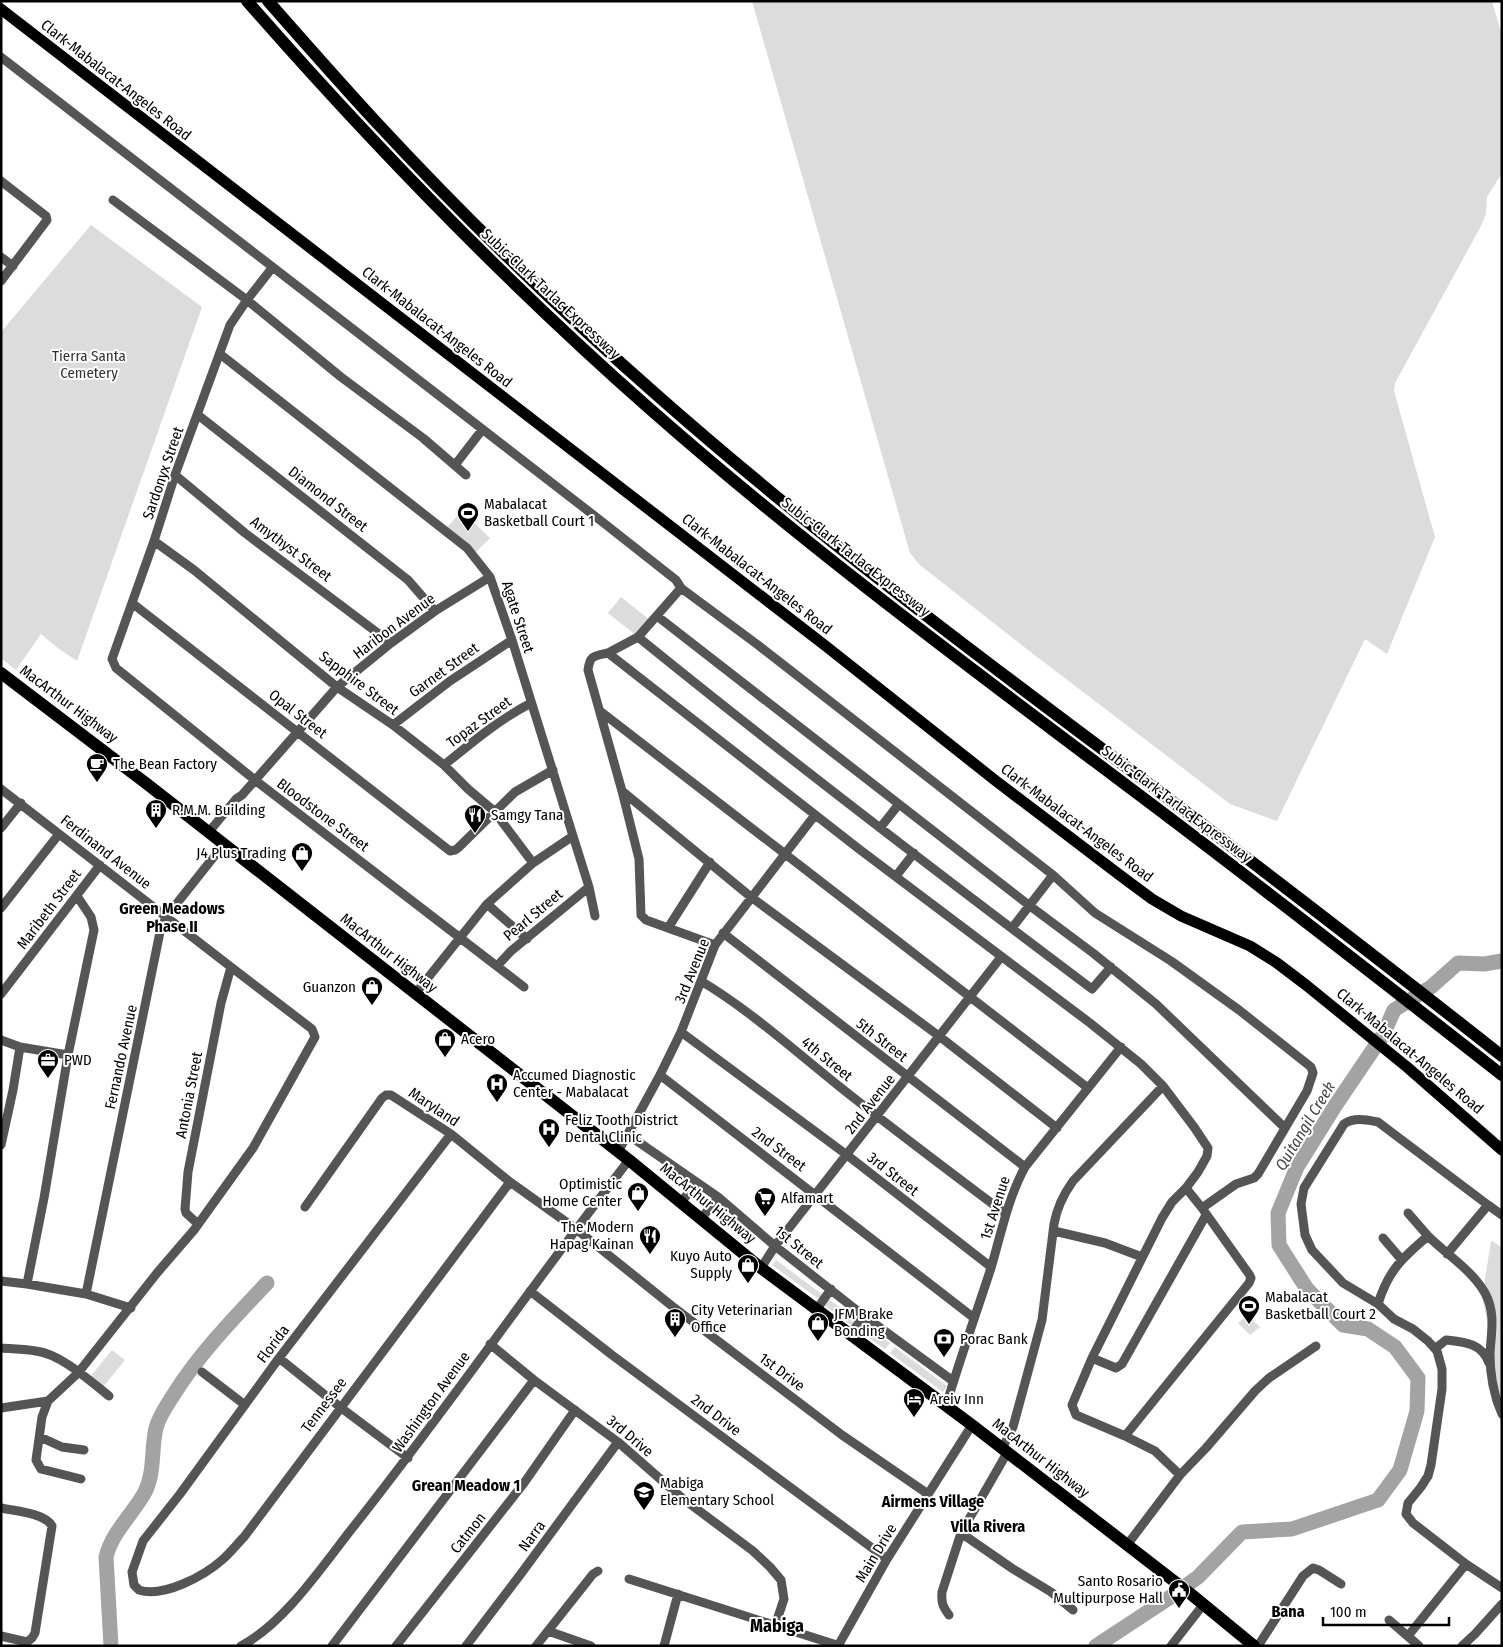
<svg xmlns="http://www.w3.org/2000/svg" width="1503" height="1647" viewBox="0 0 1503 1647" font-family="'Fira Sans Condensed',sans-serif">
  <style>
    .green { fill: #dcdcdc }
    .lines { fill: none; stroke-linecap: round; stroke-linejoin: round }
    .river { stroke: #a3a3a3; stroke-width: 15 }
    .minor { stroke: #555; stroke-width: 9 }
    .major { stroke: #000; stroke-width: 11 }
    .highway { stroke: #000; stroke-width: 12 }
    .labels { text-anchor: middle; dominant-baseline: central; stroke-width: 4; stroke-linejoin: round; paint-order: stroke }
    .street-label { font-size: 15px; fill: #000; stroke: #fff }
    .park-label { font-size: 15px; fill: #333; stroke: #fff }
    .poi-label { font-size: 15px; fill: #000; stroke: #fff; text-anchor: start }
    .neighbourhood-label { font-size: 16px; font-weight: bold; fill: #000; stroke: #fff }
    .water-label { font-size: 16px; font-style: italic; fill: #444; stroke: #fff }
    .quarter-label { font-size: 18px; font-weight: bold; fill: #000; stroke: #fff }
  </style>
  <rect width="100%" height="100%" fill="#fff"/>
  <path class="green" d="M752,1H1492L1502,36V173L1487,197L1486,214L1481,226L1395,383L1394,391L1435,537L1387,654L1365,639L1277,821L1230,804L1028,650L920,565L910,553Z
    M91,225L202,307L77,661L59,649L41,634L16,670L1,658V332Z
    M462,511L490,538L474,554L447,527Z
    M621,597L650,620L637,636L608,613Z
    M1491,1241L1494,1242L1502,1248V1426L1494,1405L1493,1344L1482,1298Z
    M776,1260L823,1295L820,1300L772,1265Z
    M827,1298L857,1320L852,1326L823,1304Z
    M1247,1315L1260,1327L1250,1335L1238,1323Z
    M862,1323L890,1343L885,1349L857,1330Z
    M895,1347L947,1386L943,1392L890,1353Z
    M112,1350L125,1360L103,1387L90,1377Z"/>
  <g class="lines">
    <path class="river" d="M111,1646L106,1557C112,1532 133,1514 145,1492C155,1472 151,1449 156,1428C159,1416 167,1405 174,1394C200,1353 233,1319 267,1283
      M1096,1646L1169,1598L1198,1577L1242,1532L1292,1529L1378,1500L1400,1470L1417,1411L1418,1378L1395,1347L1368,1329L1343,1325L1307,1289L1279,1245L1278,1213L1297,1167L1335,1106L1383,1035L1394,1010L1431,987L1458,963L1484,964L1502,961"/>
    <path class="minor" d="M1,57L605,524L676,580L681,588L758,645L1053,875L1095,913L1171,961L1239,1010L1311,1067L1313,1073L1307,1091L1258,1174L1254,1178L1236,1184L1202,1208
      M1,181L46,216L47,220L1,281
      M113,200L247,300L341,377L423,438L466,475
      M1,257L13,266
      M272,268L247,300L230,325L175,475L154,541L112,659L116,668L255,780L524,987
      M220,354L467,548L490,577L512,640L573,836L589,887L595,916
      M198,415L408,580L435,611
      M455,465L482,430
      M175,475L245,533L391,643
      M154,541L194,570L337,687L393,725L444,765L468,789L494,811L533,863
      M132,603L450,851L455,850L458,848L515,792L553,770
      M657,616L1030,906L1093,953L1156,1004L1285,1128
      M638,637C787,758 939,874 1092,989L1111,967
      M608,653L638,637L681,588
      M600,711L1088,1088
      M393,725L450,681L512,640
      M444,765C474,741 497,721 531,703
      M1,789L231,967L312,1029L315,1037L253,1148L194,1230L157,1273L78,1373L48,1401L1,1408
      M622,791L751,897L939,1036L1057,1128
      M1,828L21,803
      M880,828L899,804
      M208,833L236,799L242,795L337,687L391,643L435,611L490,577
      M896,876L914,853
      M487,904L527,939
      M1,908L59,834
      M668,928L710,862
      M1012,928L1053,875
      M723,933L1025,1167
      M715,945L646,920L641,915L639,859L622,791L588,670C590,655 594,656 608,653L859,849L1090,1023L1141,1064L1163,1086L1194,1127L1208,1148L1207,1156L1198,1172L1186,1188L1172,1202L1162,1218L1092,1358L1072,1405L1076,1415L1125,1436L1155,1451L1180,1475
      M497,966L511,951L589,887
      M701,981C751,1011 795,1051 840,1087C894,1130 950,1172 1006,1214
      M1,994L100,865
      M415,994L487,904L533,863L573,836
      M681,1032L847,1155L991,1267
      M1,1040L20,1047L68,1055
      M660,1075L974,1318
      M451,1134L279,1358L180,1494L143,1541L132,1572L134,1585L139,1590C163,1598 204,1576 222,1560C230,1553 237,1544 244,1537L510,1182
      M627,1134L718,1197L775,1246L864,1316L953,1381
      M1,1145L13,1090L20,1047
      M618,1152L660,1075L681,1032L715,945L815,815
      M681,1202L697,1183
      M1488,1205L1378,1122C1367,1120 1354,1117 1344,1124L1304,1188L1301,1204L1305,1235L1312,1250L1343,1283L1378,1304L1394,1319L1413,1329L1428,1341L1437,1351L1442,1369V1389L1431,1465L1428,1476L1421,1487L1408,1503L1406,1514L1413,1523L1466,1564L1502,1588
      M305,1207L382,1098L386,1095H391L451,1134L510,1182L576,1229L672,1306L842,1435L928,1494
      M1408,1213L1428,1236
      M701,1219L718,1197
      M198,1224L186,1213L185,1209L188,1172L221,1003L231,967
      M1054,1231L1105,1243L1142,1257
      M1383,1238L1401,1259
      M1447,1254L1488,1205L1502,1215
      M761,1268L775,1246L1001,957
      M1,1281L27,1284L86,1294L131,1308
      M27,1284L44,1198L68,1055L94,930L91,917L77,896
      M530,1291L612,1355L887,1559
      M86,1294L160,932L166,917L224,844
      M1378,1304C1388,1271 1402,1258 1428,1236C1446,1254 1472,1270 1485,1293C1496,1313 1491,1333 1490,1354C1490,1374 1494,1396 1502,1414
      M817,1309L831,1289
      M851,1334L864,1316
      M490,1344L534,1380L618,1442L682,1498L753,1551L770,1567L781,1580L784,1599L775,1626
      M1,1348C13,1349 25,1349 36,1351C61,1354 90,1381 109,1396
      M1436,1348L1446,1340C1464,1342 1482,1343 1489,1363
      M279,1358L340,1407L408,1458
      M1092,1358L1116,1368L1122,1364L1206,1215
      M202,1372L245,1405
      M48,1401L42,1417L36,1460L41,1469L81,1479
      M946,1406C960,1359 976,1314 991,1268C1001,1234 1008,1198 1025,1167L1121,1047
      M1125,1436L1249,1283L1251,1278L1249,1274L1202,1208L1186,1188
      M40,1437L62,1447L84,1450
      M1002,1449L1013,1427L1042,1320L1054,1224C1057,1207 1063,1195 1073,1181L1163,1086
      M1,1508C15,1511 45,1513 52,1526L35,1633L32,1638L27,1642L1,1636
      M961,1533L1013,1569L1051,1592L1073,1610
      M1127,1545L1180,1475L1206,1448L1255,1391L1269,1378L1316,1346
      M629,1579L840,1646
      M949,1615C943,1607 941,1603 942,1592L961,1533L1007,1453
      M1389,1620L1419,1646
      M548,1631L591,1646
      M1408,1636L1466,1564
      M241,1646C285,1623 323,1565 354,1526C449,1406 535,1281 629,1160
      M332,1646L534,1380
      M396,1646L524,1483L575,1410
      M466,1646L520,1575L618,1442
      M536,1646L593,1574L598,1571
      M664,1646L678,1594
      M838,1646L887,1559L972,1425
      M1171,1646L1203,1605
      M1258,1646L1303,1576L1313,1568L1319,1570L1341,1584
      M1462,1646L1475,1634L1502,1604"/>
    <path class="major" d="M1,9L827,647L996,781L1121,876L1152,899L1181,916L1250,946L1277,963L1306,985L1407,1067L1502,1150"/>
    <path class="highway" d="M247,1C373,145 507,283 650,409C802,543 965,664 1126,785C1253,880 1377,977 1502,1075
      M268,1C304,42 340,83 377,123C466,219 560,310 658,396C810,530 971,651 1133,772C1257,865 1380,960 1502,1056
      M1,673L147,784L629,1160L761,1268L972,1425L1192,1595L1254,1646"/>
  </g>
  <defs>
    <g id="stadium-pin" transform="scale(1.125)"><path d="M0 17L-7.5 6A9.5 9.5 0 1 1 7.5 6Z" fill="#000" stroke="#fff"/><path d="M0-5a6.5 5 0 1 0 0 10a6.5 5 0 1 0 0-10ZM-3.5-1.8h7v3.6h-7Z" fill="#fff"/></g>
    <g id="cafe-pin" transform="scale(1.125)"><path d="M0 17L-7.5 6A9.5 9.5 0 1 1 7.5 6Z" fill="#000" stroke="#fff"/><path d="M-5.5-4.5H6V0H3Q3 3.5 0 3.5H-2.5Q-5.5 3.5-5.5 0ZM3-3.2v2h1.7v-2ZM-6 4.5H4V6H-6Z" fill="#fff"/></g>
    <g id="building-pin" transform="scale(1.125)"><path d="M0 17L-7.5 6A9.5 9.5 0 1 1 7.5 6Z" fill="#000" stroke="#fff"/><path d="M-4-6H4V6H1V3H-1V6H-4ZM-2.5-4.3h1.7v1.8h-1.7ZM.8-4.3h1.7v1.8H.8ZM-2.5-1h1.7V.8h-1.7ZM.8-1h1.7V.8H.8Z" fill="#fff"/></g>
    <g id="restaurant-pin" transform="scale(1.125)"><path d="M0 17L-7.5 6A9.5 9.5 0 1 1 7.5 6Z" fill="#000" stroke="#fff"/><path d="M-5-6h1v4h1v-4h1v4h1v-4h1v5L-1.5 .5V6h-2V.5L-5-1ZM5-6V6H3V1.5H1.5Q1.5-4 5-6Z" fill="#fff"/></g>
    <g id="shop-pin" transform="scale(1.125)"><path d="M0 17L-7.5 6A9.5 9.5 0 1 1 7.5 6Z" fill="#000" stroke="#fff"/><path d="M-5-2.5h2.3a2.7 3.5 0 0 1 5.4 0H5L5.5 6h-11ZM-1.5-2.5h3a1.5 2.3 0 0 0-3 0Z" fill="#fff"/></g>
    <g id="office-pin" transform="scale(1.125)"><path d="M0 17L-7.5 6A9.5 9.5 0 1 1 7.5 6Z" fill="#000" stroke="#fff"/><path d="M-6-3h4V-5.5h4V-3h4V5H-6ZM-1-4.5V-3h2v-1.5ZM-6 0V1H6V0Z" fill="#fff"/></g>
    <g id="hospital-pin" transform="scale(1.125)"><path d="M0 17L-7.5 6A9.5 9.5 0 1 1 7.5 6Z" fill="#000" stroke="#fff"/><path d="M-5-5h3v3.5h4V-5h3V5h-3V1.5h-4V5h-3Z" fill="#fff"/></g>
    <g id="supermarket-pin" transform="scale(1.125)"><path d="M0 17L-7.5 6A9.5 9.5 0 1 1 7.5 6Z" fill="#000" stroke="#fff"/><path d="M-6-5.5h2.5l.6 2H6L4.5 2H-2.5L-4.4-4H-6ZM-1.5 3.2a1.3 1.3 0 1 0 .1 0ZM3 3.2a1.3 1.3 0 1 0 .1 0Z" fill="#fff"/></g>
    <g id="bank-pin" transform="scale(1.125)"><path d="M0 17L-7.5 6A9.5 9.5 0 1 1 7.5 6Z" fill="#000" stroke="#fff"/><path d="M-6-4H6V4H-6ZM0-2.3a2.3 2.3 0 1 0 0 4.6a2.3 2.3 0 1 0 0-4.6Z" fill="#fff"/></g>
    <g id="hotel-pin" transform="scale(1.125)"><path d="M0 17L-7.5 6A9.5 9.5 0 1 1 7.5 6Z" fill="#000" stroke="#fff"/><path d="M-6-4.5h1.5V1H6V5H4.5V3h-9V5H-6ZM-4 0a1.8 1.8 0 1 1 3.6 0ZM.5 0V-2.5h3Q6-2.5 6 0Z" fill="#fff"/></g>
    <g id="school-pin" transform="scale(1.125)"><path d="M0 17L-7.5 6A9.5 9.5 0 1 1 7.5 6Z" fill="#000" stroke="#fff"/><path d="M0-5L7-2L0 1L-7-2ZM-4 1L0 2.5L4 1V4Q0 6-4 4Z" fill="#fff"/></g>
    <g id="civic-pin" transform="scale(1.125)"><path d="M0 17L-7.5 6A9.5 9.5 0 1 1 7.5 6Z" fill="#000" stroke="#fff"/><path d="M-.6-6.5H3V-4.5H.6V-3L4-1V1h2V6H-6V1h2V-1L-.6-3ZM-1.2 2.5V6h2.4V2.5Z" fill="#fff"/></g>
  </defs>
  <g fill-rule="evenodd">
    <use href="#stadium-pin" x="468" y="513"/>
    <use href="#cafe-pin" x="97" y="764"/>
    <use href="#building-pin" x="156" y="810"/>
    <use href="#restaurant-pin" x="475" y="815"/>
    <use href="#shop-pin" x="302" y="853"/>
    <use href="#shop-pin" x="372" y="987"/>
    <use href="#shop-pin" x="445" y="1039"/>
    <use href="#office-pin" x="48" y="1060"/>
    <use href="#hospital-pin" x="497" y="1084"/>
    <use href="#hospital-pin" x="549" y="1129"/>
    <use href="#shop-pin" x="638" y="1193"/>
    <use href="#supermarket-pin" x="765" y="1198"/>
    <use href="#restaurant-pin" x="650" y="1236"/>
    <use href="#shop-pin" x="748" y="1265"/>
    <use href="#stadium-pin" x="1249" y="1306"/>
    <use href="#building-pin" x="675" y="1319"/>
    <use href="#shop-pin" x="818" y="1323"/>
    <use href="#bank-pin" x="944" y="1339"/>
    <use href="#hotel-pin" x="914" y="1399"/>
    <use href="#school-pin" x="644" y="1492"/>
    <use href="#civic-pin" x="1179" y="1590"/>
  </g>
  <g class="labels">
    <g class="street-label">
      <text transform="translate(116 80) rotate(38)">Clark-Mabalacat-Angeles Road</text>
      <text transform="translate(551 294) rotate(43)">Subic-Clark-Tarlac Expressway</text>
      <text transform="translate(437 327) rotate(38)">Clark-Mabalacat-Angeles Road</text>
      <text transform="translate(163 473) rotate(-71)">Sardonyx Street</text>
      <text transform="translate(328 499) rotate(38)">Diamond Street</text>
      <text transform="translate(291 549) rotate(37)">Amythyst Street</text>
      <text transform="translate(856 557) rotate(38)">Subic-Clark-Tarlac Expressway</text>
      <text transform="translate(757 574) rotate(38)">Clark-Mabalacat-Angeles Road</text>
      <text transform="translate(518 617) rotate(72)">Agate Street</text>
      <text transform="translate(394 626) rotate(-37)">Haribon Avenue</text>
      <text transform="translate(444 670) rotate(-36)">Garnet Street</text>
      <text transform="translate(359 683) rotate(37)">Sapphire Street</text>
      <text transform="translate(69 704) rotate(37)">MacArthur Highway</text>
      <text transform="translate(298 714) rotate(38)">Opal Street</text>
      <text transform="translate(479 722) rotate(-36)">Topaz Street</text>
      <text transform="translate(1177 804) rotate(37)">Subic-Clark-Tarlac Expressway</text>
      <text transform="translate(323 815) rotate(37)">Bloodstone Street</text>
      <text transform="translate(1077 823) rotate(37)">Clark-Mabalacat-Angeles Road</text>
      <text transform="translate(106 852) rotate(38)">Ferdinand Avenue</text>
      <text transform="translate(49 909) rotate(-53)">Maribeth Street</text>
      <text transform="translate(533 915) rotate(-40)">Pearl Street</text>
      <text transform="translate(389 953) rotate(38)">MacArthur Highway</text>
      <text transform="translate(692 971) rotate(-68)">3rd Avenue</text>
      <text transform="translate(882 1040) rotate(38)">5th Street</text>
      <text transform="translate(1410 1051) rotate(40)">Clark-Mabalacat-Angeles Road</text>
      <text transform="translate(121 1057) rotate(-78)">Fernando Avenue</text>
      <text transform="translate(827 1059) rotate(39)">4th Street</text>
      <text transform="translate(189 1095) rotate(-79)">Antonia Street</text>
      <text transform="translate(870 1104) rotate(-52)">2nd Avenue</text>
      <text transform="translate(434 1107) rotate(34)">Maryland</text>
      <text transform="translate(779 1149) rotate(37)">2nd Street</text>
      <text transform="translate(893 1174) rotate(38)">3rd Street</text>
      <text transform="translate(708 1203) rotate(39)">MacArthur Highway</text>
      <text transform="translate(995 1208) rotate(-72)">1st Avenue</text>
      <text transform="translate(799 1247) rotate(39)">1st Street</text>
      <text transform="translate(273 1344) rotate(-53)">Florida</text>
      <text transform="translate(782 1372) rotate(37)">1st Drive</text>
      <text transform="translate(431 1402) rotate(-54)">Washington Avenue</text>
      <text transform="translate(324 1405) rotate(-53)">Tennessee</text>
      <text transform="translate(716 1415) rotate(37)">2nd Drive</text>
      <text transform="translate(630 1436) rotate(40)">3rd Drive</text>
      <text transform="translate(1041 1458) rotate(38)">MacArthur Highway</text>
      <text transform="translate(468 1533) rotate(-52)">Catmon</text>
      <text transform="translate(532 1536) rotate(-54)">Narra</text>
      <text transform="translate(876 1553) rotate(-59)">Main Drive</text>
    </g>
    <g class="park-label">
      <text x="89" y="356">Tierra Santa<tspan x="89" dy="17">Cemetery</tspan></text>
    </g>
    <g class="poi-label">
      <text x="484" y="504">Mabalacat<tspan x="484" dy="17">Basketball Court 1</tspan></text>
      <text x="113" y="764">The Bean Factory</text>
      <text x="172" y="810">R.M.M. Building</text>
      <text x="491" y="815">Samgy Tana</text>
      <text x="286" y="853" text-anchor="end">J4 Plus Trading</text>
      <text x="356" y="987" text-anchor="end">Guanzon</text>
      <text x="461" y="1039">Acero</text>
      <text x="64" y="1060">PWD</text>
      <text x="513" y="1075">Accumed Diagnostic<tspan x="513" dy="17">Center - Mabalacat</tspan></text>
      <text x="565" y="1120">Feliz Tooth District<tspan x="565" dy="17">Dental Clinic</tspan></text>
      <text x="622" y="1184" text-anchor="end">Optimistic<tspan x="622" dy="17">Home Center</tspan></text>
      <text x="781" y="1198">Alfamart</text>
      <text x="634" y="1227" text-anchor="end">The Modern<tspan x="634" dy="17">Hapag Kainan</tspan></text>
      <text x="732" y="1256" text-anchor="end">Kuyo Auto<tspan x="732" dy="17">Supply</tspan></text>
      <text x="1265" y="1297">Mabalacat<tspan x="1265" dy="17">Basketball Court 2</tspan></text>
      <text x="691" y="1310">City Veterinarian<tspan x="691" dy="17">Office</tspan></text>
      <text x="834" y="1314">JFM Brake<tspan x="834" dy="17">Bonding</tspan></text>
      <text x="960" y="1339">Porac Bank</text>
      <text x="930" y="1399">Areiv Inn</text>
      <text x="660" y="1483">Mabiga<tspan x="660" dy="17">Elementary School</tspan></text>
      <text x="1163" y="1581" text-anchor="end">Santo Rosario<tspan x="1163" dy="17">Multipurpose Hall</tspan></text>
    </g>
    <g class="neighbourhood-label">
      <text x="172" y="908">Green Meadows<tspan x="172" dy="18">Phase II</tspan></text>
      <text x="466" y="1485">Grean Meadow 1</text>
      <text x="933" y="1501">Airmens Village</text>
      <text x="988" y="1526">Villa Rivera</text>
      <text x="1288" y="1611">Bana</text>
    </g>
    <g class="water-label">
      <text transform="translate(1305 1126) rotate(-59)">Quitangil Creek</text>
    </g>
    <g class="quarter-label">
      <text x="777" y="1626">Mabiga</text>
    </g>
  </g>
  <rect width="1503" height="1647" fill="none" stroke="#000000" stroke-width="5"/>
  <path d="M1323 1617v8h126v-8" fill="none" stroke="#000000" stroke-width="2.5"/>
  <text x="1330" y="1617" font-size="15" fill="#000000" stroke="#ffffff" stroke-width="4" paint-order="stroke">100 m</text>
</svg>
